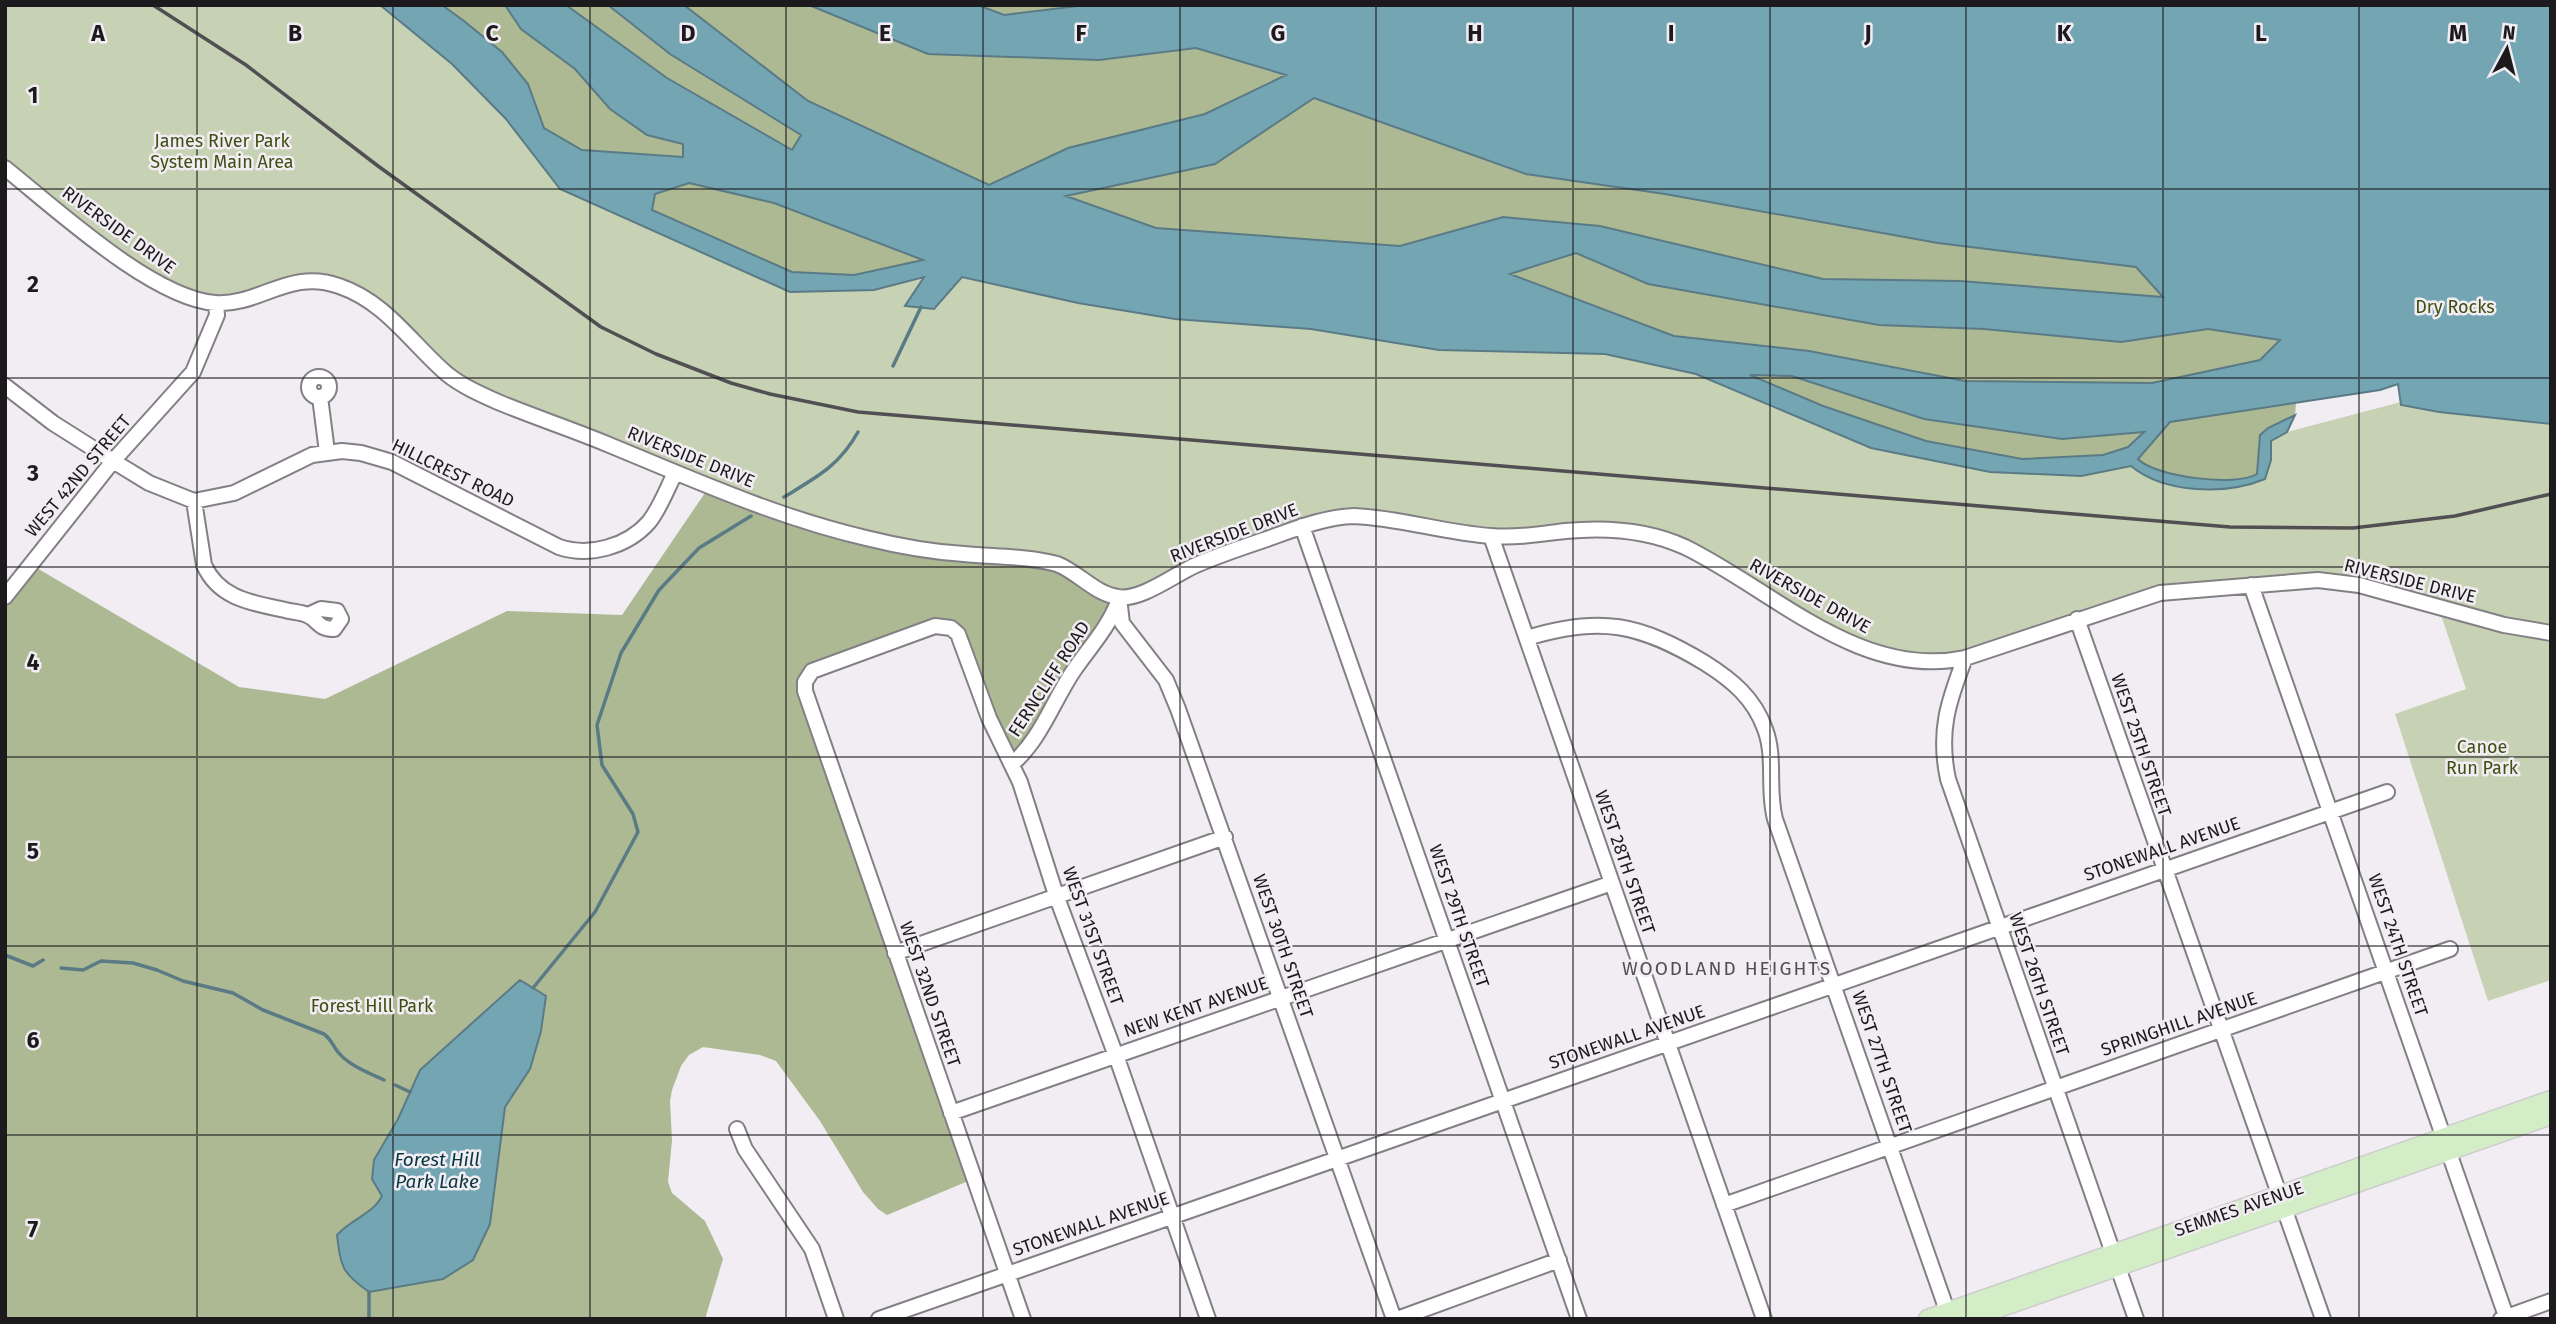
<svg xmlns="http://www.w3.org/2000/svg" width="2556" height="1324" viewBox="0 0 2556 1324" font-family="'Fira Sans',sans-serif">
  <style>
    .green { fill: #c7d1b3 }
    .forest { fill: #acb992 }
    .water { fill: #74a5b3; stroke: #5a7b86; stroke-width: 2; fill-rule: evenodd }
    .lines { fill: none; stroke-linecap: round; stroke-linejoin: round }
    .stream { stroke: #5a7b86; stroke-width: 3.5 }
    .minor-casing { stroke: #838085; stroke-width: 18 }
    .major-casing { stroke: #cdcdcd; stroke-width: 21 }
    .minor { stroke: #fff; stroke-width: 14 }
    .major { stroke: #d3edc7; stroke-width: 18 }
    .rail { stroke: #514f53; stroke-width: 3.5 }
    .grid { fill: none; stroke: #1c1a1d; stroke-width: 2; stroke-opacity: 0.55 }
    .labels { text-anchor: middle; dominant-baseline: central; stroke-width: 5; stroke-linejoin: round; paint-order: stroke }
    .park-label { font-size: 18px; fill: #3f4f11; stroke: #f1edf3 }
    .street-label { font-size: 18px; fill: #1c1a1d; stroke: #f1edf3 }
    .neighbourhood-label { font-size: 19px; letter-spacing: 2px; fill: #524e53; stroke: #f1edf3 }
    .water-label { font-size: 19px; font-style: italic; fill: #063641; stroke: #f1edf3 }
    .grid-label { font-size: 23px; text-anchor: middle; font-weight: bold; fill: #1c1a1d; stroke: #f1edf3; stroke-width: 5; stroke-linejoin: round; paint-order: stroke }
  </style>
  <rect width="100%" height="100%" fill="#f1edf3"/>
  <path class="green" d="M5,5H380L452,64L506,119L561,189L790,292L874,290L925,277L905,306L921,307L962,277L1078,303L1311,329L1439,350L1605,354L1696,374L1871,448L1990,472L2081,476L2131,466L2140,473L2271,460V441L2287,432L2401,402L2398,384L2380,390L2296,403L2551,150V980L2488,1001L2395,714L2466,689L2438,606L2359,585L2170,591L1975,655L1891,657L1655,536H1520L1332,518L1136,595L863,538L480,394L401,327L328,282L216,303L166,289L5,168Z"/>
  <path class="forest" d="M442,5H505L521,29L575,69L610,109L647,135L683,144V157L582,150L544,128L528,84L502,52Z
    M566,5H608L670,54L802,135L792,150L667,78Z
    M684,5H809L928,54L1099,60L1196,48L1287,75L1205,114L1068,148L989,185L808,101Z
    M978,5H1086L1004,15Z
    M1314,98L1526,174L1665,194L1938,243L2137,267L2164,297L1960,281L1823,279L1600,226L1503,217L1400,246L1156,228L1065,196L1215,164Z
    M689,183L774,203L924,260L854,275L792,272L652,210L654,194Z
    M1576,253L1648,284L1879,325L1983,329L2121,342L2208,329L2281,339L2260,360L2152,383L1965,381L1809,351L1674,336L1509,274Z
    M1747,374L1792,376L1924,419L2062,439L2145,431L2128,447L2103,455L2022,459L1926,441L1823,406Z
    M2296,403L2295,415L2260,435L2257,474C2234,487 2157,477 2138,459L2169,422Z
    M709,487L832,530L1045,561L1119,598L1012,764L960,638L935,626L805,682L973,1179L887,1215L878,1209L863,1192L820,1121L776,1061L760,1055L703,1047L689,1055L681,1066L672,1090L670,1101L672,1140L668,1182L672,1193L705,1221L723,1259L705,1319H5V597L30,564L239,687L325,699L507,611L622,615Z"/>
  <path class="water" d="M380,5H442L464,21L502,52L528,84L544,128L582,150L683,157V144L647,135L610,109L575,69L521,29L505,5H566L667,78L792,150L801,135L670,54L608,5H684L808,101L989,185L1068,148L1205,114L1286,75L1196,48L1099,60L928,54L809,5H978L1004,15L1086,5H2551V424L2439,412L2401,405L2398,384L2380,390L2170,422L2138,459C2155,477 2236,487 2257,474L2260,435L2268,428L2295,415L2287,432L2271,441V460L2265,479C2226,495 2165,494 2131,466L2081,476L1990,472L1871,448L1696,374L1605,354L1439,350L1311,329L1175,319L1078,303L962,277L934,309L905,306L924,277L874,290L790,292L560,189L506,119L452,64ZM1314,98L1526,174L1665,194L1938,243L2136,267L2163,297L1960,281L1823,279L1600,226L1503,217L1400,246L1156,228L1066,196L1215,164ZM689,183L774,203L923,260L854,275L792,272L652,210L655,194ZM1576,253L1648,284L1879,325L1984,329L2121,342L2208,329L2280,340L2260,360L2152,383L1965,381L1809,351L1674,336L1510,274ZM1750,375L1792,376L1924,419L2062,439L2144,432L2128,447L2103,455L2022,459L1926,441L1823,406Z
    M520,980L546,996L541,1031L530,1069L505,1107L490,1224L473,1260L443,1279L369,1292C342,1273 341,1268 337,1235C351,1219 373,1214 382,1196L372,1179L374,1160L398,1119L420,1070Z"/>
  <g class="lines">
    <path class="stream" d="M893,366L921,307
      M784,497C817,477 839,466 858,432
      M5,955L33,966L43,960
      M61,968L83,970L101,961L133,963L157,970L183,981L233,993L263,1010L324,1034C332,1040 332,1045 338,1052C348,1065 369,1073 384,1080
      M533,988L595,912L638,832L633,814L602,765L597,725L621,653L659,590L699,548L751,516
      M395,1085L410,1092
      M369,1292V1319"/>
    <g class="minor-casing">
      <path id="minor" d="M5,168C55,208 152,298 215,303C260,306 289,268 339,286C386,302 411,343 447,374C462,386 480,394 498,402C534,417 571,429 607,444C692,479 776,517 866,538C898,546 931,552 964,554C994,557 1027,556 1057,564C1078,572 1095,594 1118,597C1141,601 1175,574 1196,565C1219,555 1243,547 1267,539C1295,529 1324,517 1354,516C1401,518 1445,533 1491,536C1516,538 1541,534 1565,531C1606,527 1648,530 1685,547C1773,590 1860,680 1965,658L2160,593L2318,580L2359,585L2504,625L2551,633
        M309 387a10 10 0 1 1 20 0a10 10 0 1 1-20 0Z
        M5,386L53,423L113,461L149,483L194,501L234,493L312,455L342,451L361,453L392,462L559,547C589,557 627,547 649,522C660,508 667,489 675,473
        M320,397L327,452
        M194,501L204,565C219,599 253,603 285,610C292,612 301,612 307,615C319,620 317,629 334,629L341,619L337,611L321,609L308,615
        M1302,526L1579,1319
        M1491,536L1764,1319
        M2251,585L2507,1319
        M5,597L113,461L193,372L217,315L216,303
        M1119,598L1122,623L1166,680L1178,709L1394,1319
        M2077,619L2323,1319
        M1527,638C1600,615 1640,624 1705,663C1732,680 1754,698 1765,729C1776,758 1767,789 1775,819L1950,1319
        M1965,658C1948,702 1938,732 1948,779L2136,1319
        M1012,764C1041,739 1053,701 1074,670C1090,647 1108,628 1118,602
        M895,953L1225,837
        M951,1113L1612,883
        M737,1129L745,1149L812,1249L836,1319
        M1724,1205L2450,949
        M879,1319L2387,792
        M1023,1319L805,691V682L812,671L935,626L951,628L958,634L989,718L1020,782L1056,895L1119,1064L1208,1319
        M1397,1319L1559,1260
        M2501,1319L2551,1301"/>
    </g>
    <g class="major-casing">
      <path id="major" d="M1928,1319L2551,1100
        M1967,1319L2551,1115"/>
    </g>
    <use href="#minor" class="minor"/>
    <use href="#major" class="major"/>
    <path class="rail" d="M153,5L246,65L378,166L601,327L656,354L731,383L770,394L858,412L2230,527L2353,528L2455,516L2551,494"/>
  </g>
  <path class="grid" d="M197,5V1319M393,5V1319M590,5V1319M786,5V1319M983,5V1319M1180,5V1319M1376,5V1319M1573,5V1319M1770,5V1319M1966,5V1319M2163,5V1319M2359,5V1319M5,189H2551M5,378H2551M5,567H2551M5,757H2551M5,946H2551M5,1135H2551"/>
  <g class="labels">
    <g class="park-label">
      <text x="222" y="141">James River Park<tspan x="222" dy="21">System Main Area</tspan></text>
      <text x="2455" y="307">Dry Rocks</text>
      <text x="2482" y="747">Canoe<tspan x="2482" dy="21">Run Park</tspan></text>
      <text x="372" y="1006">Forest Hill Park</text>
    </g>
    <g class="street-label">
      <text transform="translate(119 230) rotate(36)">RIVERSIDE DRIVE</text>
      <text transform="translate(691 457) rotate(22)">RIVERSIDE DRIVE</text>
      <text transform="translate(453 473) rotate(26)">HILLCREST ROAD</text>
      <text transform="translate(78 476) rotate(-50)">WEST 42ND STREET</text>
      <text transform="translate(1234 533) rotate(-21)">RIVERSIDE DRIVE</text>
      <text transform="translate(2410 581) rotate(14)">RIVERSIDE DRIVE</text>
      <text transform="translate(1810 596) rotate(29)">RIVERSIDE DRIVE</text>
      <text transform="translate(1049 679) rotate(-57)">FERNCLIFF ROAD</text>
      <text transform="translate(2141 745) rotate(71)">WEST 25TH STREET</text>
      <text transform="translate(2162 849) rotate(-19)">STONEWALL AVENUE</text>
      <text transform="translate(1625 862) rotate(71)">WEST 28TH STREET</text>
      <text transform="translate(1459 916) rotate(71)">WEST 29TH STREET</text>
      <text transform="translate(1093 936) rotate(70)">WEST 31ST STREET</text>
      <text transform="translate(2398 945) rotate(71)">WEST 24TH STREET</text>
      <text transform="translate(1283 946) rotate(71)">WEST 30TH STREET</text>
      <text transform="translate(2039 984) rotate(71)">WEST 26TH STREET</text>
      <text transform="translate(930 994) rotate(71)">WEST 32ND STREET</text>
      <text transform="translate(1196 1007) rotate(-19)">NEW KENT AVENUE</text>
      <text transform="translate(2179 1024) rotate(-19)">SPRINGHILL AVENUE</text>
      <text transform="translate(1627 1037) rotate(-19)">STONEWALL AVENUE</text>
      <text transform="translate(1882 1062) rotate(71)">WEST 27TH STREET</text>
      <text transform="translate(2239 1209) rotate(-19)">SEMMES AVENUE</text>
      <text transform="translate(1091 1224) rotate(-19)">STONEWALL AVENUE</text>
    </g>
    <g class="neighbourhood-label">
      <text x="1727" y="968">WOODLAND HEIGHTS</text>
    </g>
    <g class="water-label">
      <text x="437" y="1159">Forest Hill<tspan x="437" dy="22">Park Lake</tspan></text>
    </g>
  </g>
  <g class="grid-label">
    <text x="98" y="41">A</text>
    <text x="295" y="41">B</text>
    <text x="492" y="41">C</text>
    <text x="688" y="41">D</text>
    <text x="885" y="41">E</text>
    <text x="1081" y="41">F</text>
    <text x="1278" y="41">G</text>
    <text x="1475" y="41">H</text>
    <text x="1671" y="41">I</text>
    <text x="1868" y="41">J</text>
    <text x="2064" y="41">K</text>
    <text x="2261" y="41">L</text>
    <text x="2458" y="41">M</text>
    <text x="33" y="103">1</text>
    <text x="33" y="292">2</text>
    <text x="33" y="481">3</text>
    <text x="33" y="670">4</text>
    <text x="33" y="859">5</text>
    <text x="33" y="1048">6</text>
    <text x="33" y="1237">7</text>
  </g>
  <rect width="2556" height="1324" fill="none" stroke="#1c1a1d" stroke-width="14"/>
  <g transform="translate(2507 49) rotate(7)" stroke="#f1edf3" stroke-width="5" paint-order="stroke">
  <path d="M0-5L12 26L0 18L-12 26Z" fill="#1c1a1d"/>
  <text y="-10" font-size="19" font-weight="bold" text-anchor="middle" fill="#1c1a1d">N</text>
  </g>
</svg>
